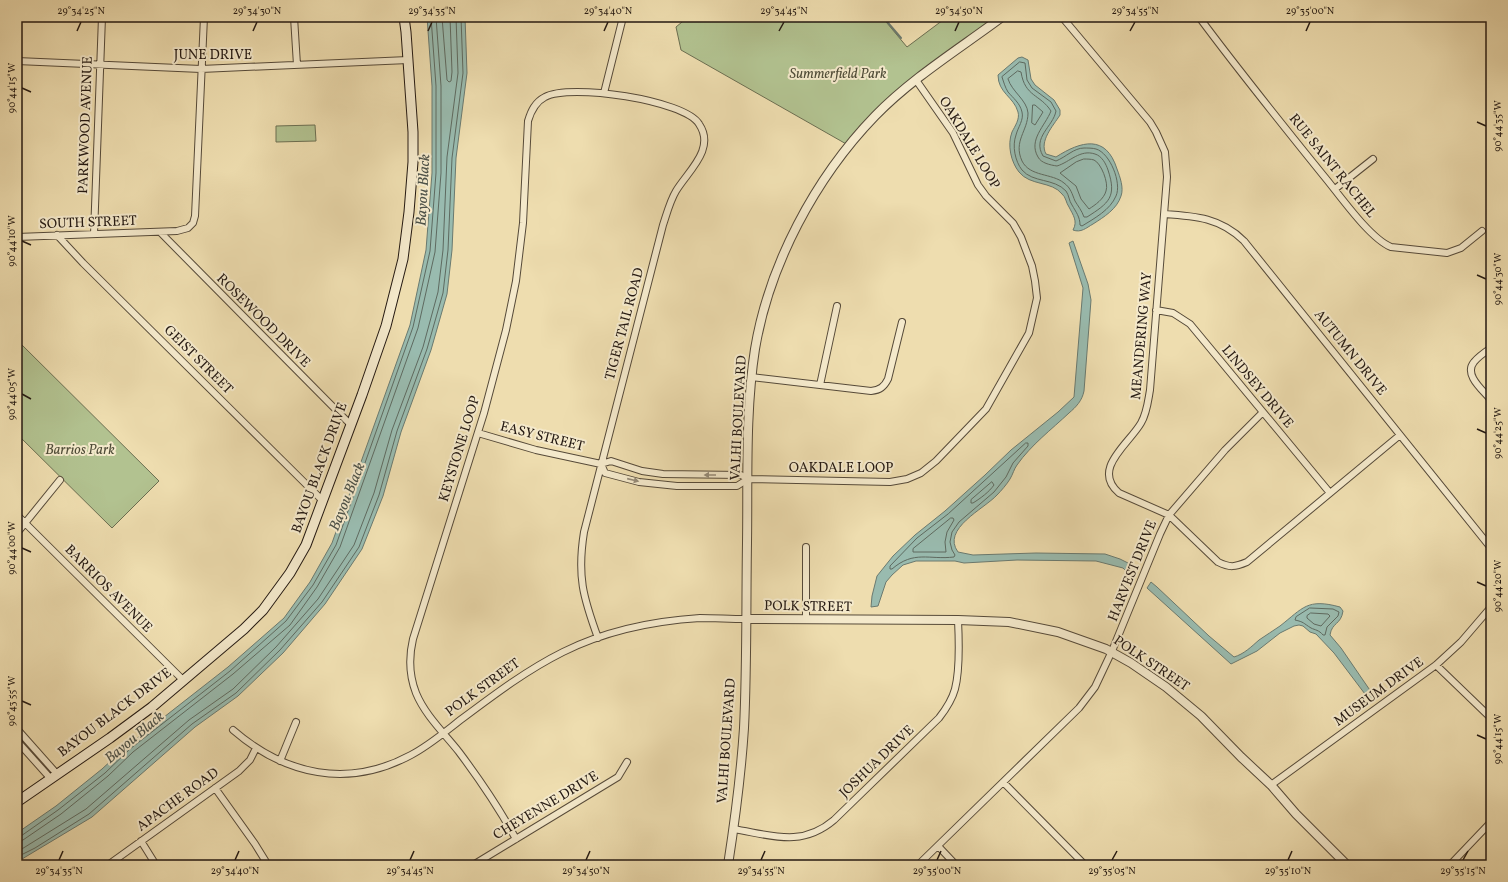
<svg xmlns="http://www.w3.org/2000/svg" width="1508" height="882" viewBox="0 0 1508 882" font-family="Vollkorn,serif">
  <style>
    .green { fill: #b2c290; stroke: #6b6e51 }
    .water { fill: #99bbaf; stroke: #6a7a70 }
    .lines { fill: none; stroke-linecap: round; stroke-linejoin: round }
    .shore { stroke: #5e6a60; stroke-width: 1 }
    .stream { stroke: #6a7a70; stroke-width: 2 }
    .minor-casing { stroke: #564a39; stroke-width: 8 }
    .tertiary-casing { stroke: #564a39; stroke-width: 10 }
    .secondary-casing { stroke: #241912; stroke-width: 11 }
    .minor { stroke: #f4e9cb; stroke-width: 6 }
    .tertiary { stroke: #f4e9cb; stroke-width: 8 }
    .secondary { stroke: #f4e9cb; stroke-width: 9 }
    .oneway { fill: #968b78 }
    .ticks { fill: none; stroke: #241912; stroke-width: 1.5 }
    .labels { text-anchor: middle; dominant-baseline: central; stroke-width: 4; stroke-linejoin: round; paint-order: stroke }
    .street-label { font-size: 14px; fill: #241912; stroke: #f4e9cb }
    .park-label { font-size: 14px; font-style: italic; fill: #4f4c38; stroke: #f4e9cb }
    .water-label { font-size: 15px; font-style: italic; fill: #4d5249; stroke: #f4e9cb }
    .neatline { fill: none; stroke: #241912; stroke-width: 1.5 }
    .ticks-label { font-size: 10px; text-anchor: middle; fill: #241912 }
  </style>
  <rect width="100%" height="100%" fill="#eeddaf"/>
  <filter id="stains"><feTurbulence type="fractalNoise" baseFrequency=".005" numOctaves="4"/><feColorMatrix values="0 0 0 0 .2 0 0 0 0 .09 0 0 0 0 .02 0 0 0 .5 -.17"/></filter>
  <radialGradient id="worn" r=".72"><stop offset=".6" stop-color="#630" stop-opacity="0"/><stop offset="1" stop-color="#630" stop-opacity=".3"/></radialGradient>
  <path class="green" d="M688,17H882L907,47L947,17H1000L927,72L848,145L681,50L676,27Z
    M315,125L316,141L276,142V126Z
    M17,340L159,481L112,528L17,434Z"/>
  <path class="water" d="M427,17H465L467,73L456,158L452,250L447,294L431,350L401,432L383,496L362,549L325,604L283,653L238,696L195,727L92,817L17,862V833L56,806L102,769L127,746L228,667L284,618L310,582L332,543L410,325L426,250L432,173V86Z
    M1022,57L1028,60L1031,79L1035,85L1054,100L1060,110V115C1053,126 1039,141 1046,154L1056,157C1081,141 1106,134 1117,169C1120,177 1124,188 1121,196C1117,209 1104,217 1093,224C1086,228 1081,233 1073,230C1078,221 1073,215 1069,207C1066,203 1066,197 1062,194C1052,181 1030,186 1019,172C1011,162 1007,145 1012,132C1015,126 1020,119 1018,112C1014,97 998,93 998,75L1018,58Z
    M1073,241L1088,284L1091,300L1084,391C1082,401 1076,407 1069,413C1052,429 1031,445 1017,465C1014,469 1013,474 1010,479C1007,484 1001,491 997,495C984,509 941,529 958,552L973,555L1036,553L1105,554L1120,559L1138,568L1134,576L1130,575L1123,568L1096,561L1017,560L964,563L955,561H916L903,565L892,575L886,582L878,606L871,607L872,596L877,576L893,556L915,535L945,511L985,475L1011,450L1058,412L1074,397L1083,288L1069,243Z
    M1151,582L1157,587L1209,636L1234,657C1244,654 1251,647 1259,640C1266,635 1273,631 1280,626C1303,608 1307,598 1340,607L1343,611C1341,625 1332,622 1330,635L1341,648L1376,699L1371,702L1334,653L1316,634L1310,632L1303,626L1299,625L1294,626L1280,633L1257,651L1231,664L1147,588Z"/>
  <g class="lines">
    <path class="shore" d="M442,17L447,80L449,82L451,81L452,72L450,17
      M1020,62L1025,63L1027,80L1032,88L1051,102L1056,111C1053,127 1032,137 1043,156L1056,161C1066,157 1074,148 1084,148C1087,148 1093,148 1096,149C1110,153 1122,183 1116,196C1110,210 1095,218 1082,226L1080,225C1080,217 1076,212 1072,205C1069,201 1069,195 1066,191C1054,178 1033,183 1022,170C1015,161 1012,146 1016,135C1018,127 1024,120 1022,112C1020,103 1013,98 1008,92C1005,87 1004,83 1002,77Z
      M1018,71L1021,72C1025,97 1040,94 1051,111C1045,126 1028,140 1038,157C1041,163 1050,165 1057,166C1070,162 1080,149 1095,154C1102,156 1106,164 1108,170C1117,197 1109,203 1087,217H1084C1082,211 1078,206 1075,201C1072,194 1071,188 1064,183C1052,173 1030,177 1022,161C1013,141 1028,131 1028,113C1027,100 1012,92 1008,79Z
      M1033,105H1035L1043,112L1035,125L1032,123Z
      M1084,159C1087,159 1091,159 1094,160C1101,163 1109,183 1106,191C1104,199 1095,205 1089,209L1081,199L1076,186L1060,173L1076,162Z
      M1026,443H1028V446L1013,463L1006,477L994,492L959,522L952,532L950,542L952,550L955,555L954,557C929,560 914,550 892,569H890V566L917,538L948,514Z
      M992,482L994,485C989,492 981,498 973,503H971V500Z
      M951,518H953L954,520L947,532L945,542L946,552H913V549Z
      M1310,608L1333,609L1339,612L1338,616L1327,627L1325,635H1323C1319,630 1315,630 1311,628C1303,623 1304,622 1295,620L1296,617Z
      M1311,613L1328,614L1330,616L1321,626L1314,624L1307,618V616Z
      M17,836H21L58,810L105,773L130,749L230,671L286,621L313,585L336,545L413,327L430,251L436,173V86L431,17
      M17,841L23,840L61,814L108,776L133,752L233,674L290,625L317,587L340,547L418,328L435,252L441,173V86L436,17
      M17,852L86,809L189,720L233,689L276,647L318,599L354,545L374,493L392,430L423,347L438,292L443,250L447,157L458,73L456,17
      M17,857L35,848L89,814L192,724L236,693L280,650L322,602L359,547L379,495L397,431L427,349L443,293L448,250L452,158L463,73L461,17"/>
    <path class="stream" d="M883,17L901,38"/>
    <g class="minor-casing">
      <path id="minor" d="M294,17L297,65
        M1062,17L1150,122L1156,132L1165,152L1167,177L1150,390C1148,401 1147,413 1141,423C1129,444 1091,469 1119,493L1169,515L1218,562C1230,568 1235,567 1247,562L1400,435
        M1199,17C1239,71 1281,123 1323,175C1339,194 1369,238 1391,247L1447,253L1461,248L1482,231
        M17,61L201,69L408,60
        M604,93L623,17
        M1335,189L1373,159
        M1164,214C1196,216 1221,218 1244,241L1491,548
        M160,232L351,425
        M94,234L102,17
        M57,235L83,263L323,501
        M17,237L177,231L188,228L193,223L195,216L204,17
        M1156,310L1173,313L1190,324L1330,493
        M1491,348C1485,352 1478,357 1474,362C1463,375 1484,391 1491,400
        M751,377L871,391C880,390 884,387 888,379L902,322
        M820,385L837,306
        M478,433L536,450L601,464L611,461L642,471L663,474L741,475L748,479L890,482L907,479L921,473L936,461L986,409L1029,333L1037,298L1035,281L1032,266L1021,237L1013,223L986,196L978,185L953,133L916,80
        M601,464L605,473L639,482L677,486H737L748,479
        M17,515L183,680
        M17,533L60,480
        M806,620V547
        M1436,665L1491,718
        M17,729L57,774
        M233,730C285,775 348,789 411,755C430,745 446,731 463,718C495,694 527,670 563,652C605,631 653,621 700,618C715,618 730,619 745,619
        M17,741L51,779
        M280,761L296,722
        M1003,782L1085,865
        M1271,785L1436,665L1461,642L1491,607
        M215,788L255,844L268,865
        M733,829C771,835 801,848 834,820L939,718C946,709 952,700 955,689C960,670 959,640 958,620
        M516,839C499,808 480,780 459,752C444,733 425,715 416,693C409,675 409,656 413,639L484,413L506,330L516,281L523,223L528,121C531,111 535,102 545,97C569,83 685,100 699,124C716,149 688,171 676,191C670,201 667,213 663,225L584,532C577,576 583,597 598,638
        M141,841L156,865
        M938,846L956,865
        M108,865L239,771L250,760L256,748
        M473,865L618,777L627,762
        M918,865L1079,708L1095,687L1112,651L1160,534L1169,515L1225,450L1263,412
        M1450,865L1491,822"/>
    </g>
    <g class="tertiary-casing">
      <path id="tertiary" d="M745,619L958,620L1009,622L1058,632L1106,649L1131,663L1166,687L1201,716L1241,757L1271,785L1296,814L1347,865
        M728,865C735,820 741,774 744,728C747,667 746,605 747,543C748,479 745,413 755,349C769,265 815,178 875,116C912,78 959,49 1002,17"/>
    </g>
    <g class="secondary-casing">
      <path id="secondary" d="M17,802L110,738L152,707L244,629L263,610L290,573L306,545L362,395L386,326L403,259L409,212L413,162V132L406,32L404,17"/>
    </g>
    <use href="#minor" class="minor"/>
    <use href="#tertiary" class="tertiary"/>
    <use href="#secondary" class="secondary"/>
  </g>
  <defs><path id="oneway-solid" d="M-6-.8H1V-3.2L6.5 0L1 3.2V.8H-6Z"/></defs>
  <g class="oneway">
    <use href="#oneway-solid" transform="translate(710 475) rotate(-180)"/>
    <use href="#oneway-solid" transform="translate(633 480) rotate(13)"/>
  </g>
  <path class="ticks" d="M77,31L81,22M253,31L257,22M428,31L432,22M604,31L608,22M779,31L784,22M955,31L959,22M1130,31L1135,22M1306,31L1310,22M22,88L31,92M1477,122L1486,126M22,241L31,245M1477,275L1486,279M22,394L31,399M1477,429L1486,433M22,548L31,552M1477,582L1486,586M22,701L31,705M1477,735L1486,739M59,860L63,851M235,860L239,851M410,860L414,851M586,860L590,851M761,860L765,851M937,860L941,851M1112,860L1117,851M1288,860L1292,851M1463,860L1468,851"/>
  <g class="labels">
    <g class="street-label">
      <text x="213" y="55">JUNE DRIVE</text>
      <text transform="translate(86 125) rotate(-88)">PARKWOOD AVENUE</text>
      <text transform="translate(969 143) rotate(59)">OAKDALE LOOP</text>
      <text transform="translate(1332 166) rotate(51)">RUE SAINT RACHEL</text>
      <text transform="translate(88 223) rotate(-2)">SOUTH STREET</text>
      <text transform="translate(263 321) rotate(45)">ROSEWOOD DRIVE</text>
      <text transform="translate(625 324) rotate(-75)">TIGER TAIL ROAD</text>
      <text transform="translate(1142 336) rotate(-85)">MEANDERING WAY</text>
      <text transform="translate(1350 353) rotate(51)">AUTUMN DRIVE</text>
      <text transform="translate(198 360) rotate(45)">GEIST STREET</text>
      <text transform="translate(1257 387) rotate(50)">LINDSEY DRIVE</text>
      <text transform="translate(739 418) rotate(-87)">VALHI BOULEVARD</text>
      <text transform="translate(542 437) rotate(14)">EASY STREET</text>
      <text transform="translate(460 449) rotate(-73)">KEYSTONE LOOP</text>
      <text transform="translate(320 468) rotate(-70)">BAYOU BLACK DRIVE</text>
      <text x="841" y="468">OAKDALE LOOP</text>
      <text transform="translate(1133 571) rotate(-68)">HARVEST DRIVE</text>
      <text transform="translate(108 589) rotate(45)">BARRIOS AVENUE</text>
      <text transform="translate(808 607) rotate(1)">POLK STREET</text>
      <text transform="translate(1151 664) rotate(34)">POLK STREET</text>
      <text transform="translate(483 688) rotate(-36)">POLK STREET</text>
      <text transform="translate(1379 692) rotate(-36)">MUSEUM DRIVE</text>
      <text transform="translate(115 713) rotate(-37)">BAYOU BLACK DRIVE</text>
      <text transform="translate(727 741) rotate(-86)">VALHI BOULEVARD</text>
      <text transform="translate(877 762) rotate(-44)">JOSHUA DRIVE</text>
      <text transform="translate(178 800) rotate(-36)">APACHE ROAD</text>
      <text transform="translate(546 806) rotate(-31)">CHEYENNE DRIVE</text>
    </g>
    <g class="park-label">
      <text x="838" y="74">Summerfield Park</text>
      <text x="80" y="450">Barrios Park</text>
    </g>
    <g class="water-label">
      <text transform="translate(424 190) rotate(-87)">Bayou Black</text>
      <text transform="translate(348 497) rotate(-68)">Bayou Black</text>
      <text transform="translate(135 738) rotate(-40)">Bayou Black</text>
    </g>
  </g>
  <rect width="1508" height="882" fill="none" stroke="#eeddaf" stroke-width="44"/>
  <rect x="22" y="22" width="1464" height="838" class="neatline"/>
  <g class="ticks-label">
    <text x="81" y="14">29°34'25"N</text>
    <text x="257" y="14">29°34'30"N</text>
    <text x="432" y="14">29°34'35"N</text>
    <text x="608" y="14">29°34'40"N</text>
    <text x="784" y="14">29°34'45"N</text>
    <text x="959" y="14">29°34'50"N</text>
    <text x="1135" y="14">29°34'55"N</text>
    <text x="1310" y="14">29°35'00"N</text>
    <text transform="translate(11 88) rotate(-90)" y="4">90°44'15"W</text>
    <text transform="translate(1497 126) rotate(-90)" y="4">90°44'35"W</text>
    <text transform="translate(11 241) rotate(-90)" y="4">90°44'10"W</text>
    <text transform="translate(1497 279) rotate(-90)" y="4">90°44'30"W</text>
    <text transform="translate(11 394) rotate(-90)" y="4">90°44'05"W</text>
    <text transform="translate(1497 433) rotate(-90)" y="4">90°44'25"W</text>
    <text transform="translate(11 548) rotate(-90)" y="4">90°44'00"W</text>
    <text transform="translate(1497 586) rotate(-90)" y="4">90°44'20"W</text>
    <text transform="translate(11 701) rotate(-90)" y="4">90°43'55"W</text>
    <text transform="translate(1497 739) rotate(-90)" y="4">90°44'15"W</text>
    <text x="59" y="874">29°34'35"N</text>
    <text x="235" y="874">29°34'40"N</text>
    <text x="410" y="874">29°34'45"N</text>
    <text x="586" y="874">29°34'50"N</text>
    <text x="761" y="874">29°34'55"N</text>
    <text x="937" y="874">29°35'00"N</text>
    <text x="1112" y="874">29°35'05"N</text>
    <text x="1288" y="874">29°35'10"N</text>
    <text x="1463" y="874">29°35'15"N</text>
  </g>
  <rect width="100%" height="100%" filter="url(#stains)"/>
  <rect width="100%" height="100%" fill="url(#worn)"/>
</svg>
